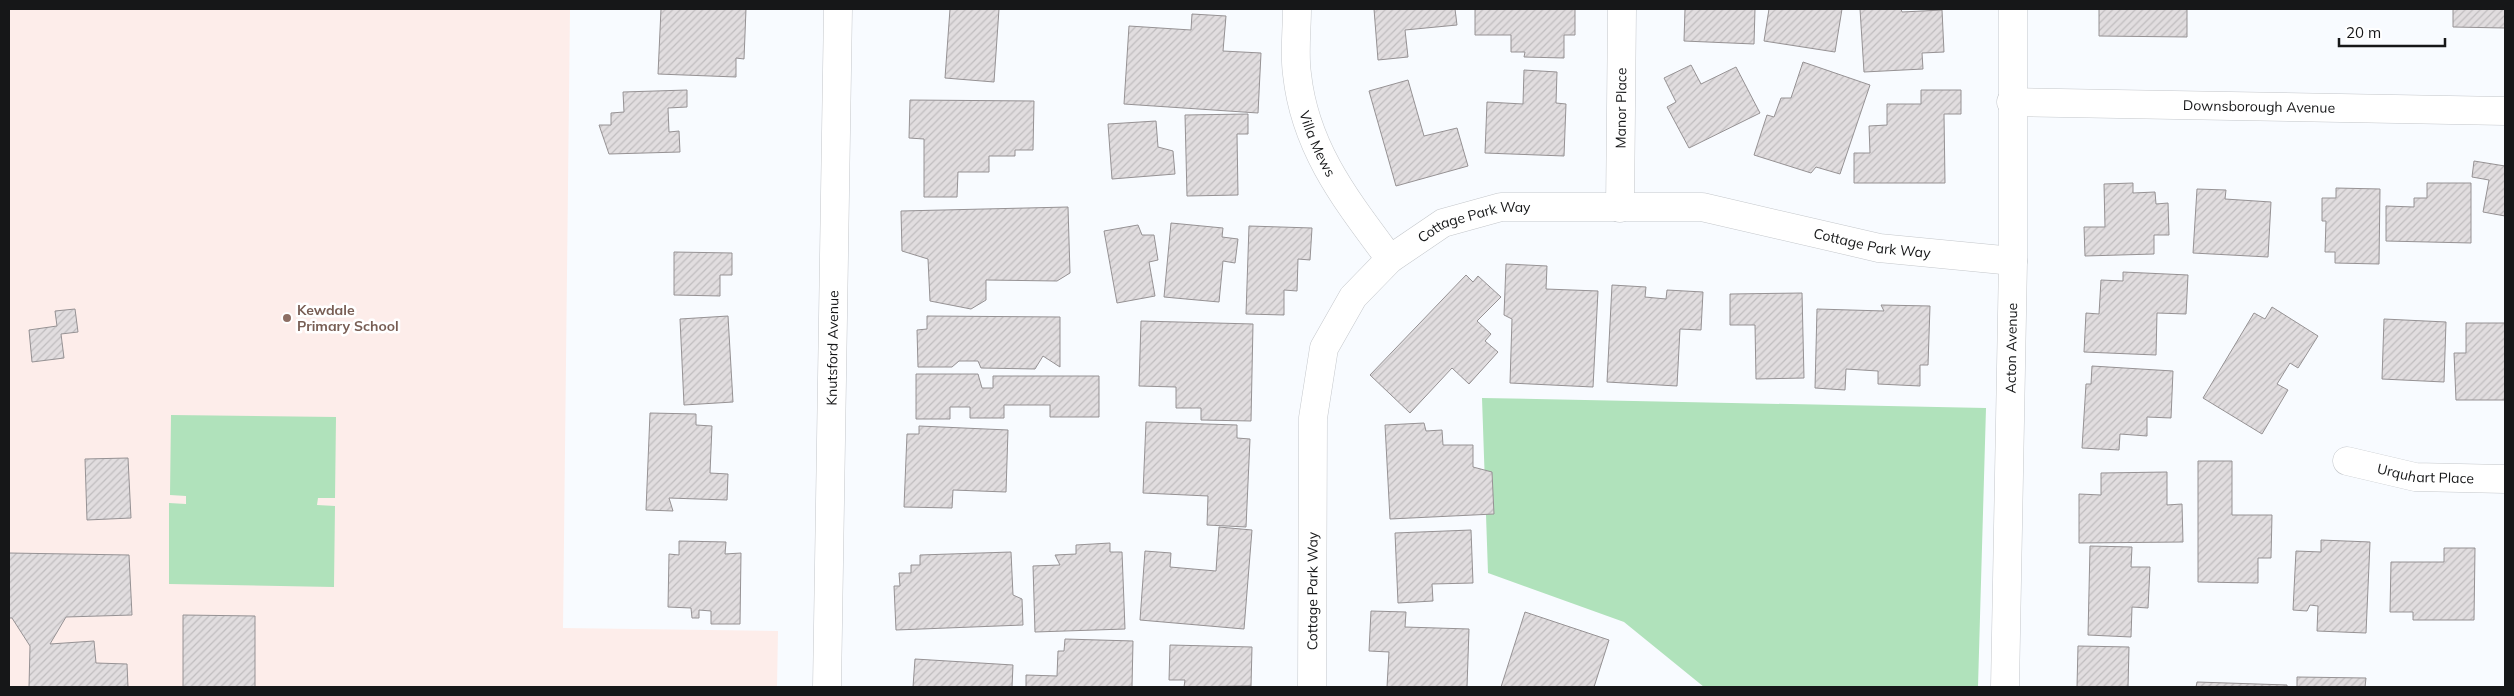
<svg xmlns="http://www.w3.org/2000/svg" width="2514" height="696" viewBox="0 0 2514 696" font-family="Mulish,sans-serif">
  <style>
    .education { fill: #fdedea }
    .green { fill: #b0e2bb }
    .building { fill: url(#building-hatch); stroke: #969294 }
    .lines { fill: none; stroke-linecap: round; stroke-linejoin: round }
    .minor-casing { stroke: #c4c7cb; stroke-width: 29 }
    .minor { stroke: #fff; stroke-width: 28 }
    .education-dot { fill: #8d6e63; stroke: #fff; stroke-width: 2 }
    .labels { text-anchor: middle; dominant-baseline: central; stroke-width: 5; stroke-linejoin: round; paint-order: stroke }
    .street-label { font-size: 14px; fill: #161718; stroke: #fff }
    .education-label { font-size: 14px; font-weight: bold; fill: #785e54; stroke: #fff; text-anchor: start }
  </style>
  <defs>
    <pattern id="building-hatch" width="6" height="6" patternUnits="userSpaceOnUse" patternTransform="scale(1.25)"><rect width="6" height="6" fill="#e1dddf"/><path d="M-1 1l2-2M0 6l6-6M5 7l2-2" fill="none" stroke="#c0bdbf"/></pattern>
  </defs>
  <rect width="100%" height="100%" fill="#f8fbff"/>
  <path class="education" d="M9,9H570L563,628L778,631L777,687H9Z"/>
  <path class="green" d="M1482,398L1986,408L1978,687H1704L1624,622L1488,573Z
    M171,415L336,417L335,498H318L317,505L335,506L334,587L169,584V503L186,504V496L170,495Z"/>
  <path class="building" d="M661,9H746L744,59L736,58V77L658,74Z
    M950,9H999L994,82L945,78Z
    M1374,9H1455L1457,25L1405,30L1408,57L1378,60Z
    M1475,9H1575V35H1564V58L1524,57L1525,52H1511V35H1475Z
    M1685,9H1755L1754,44L1684,41Z
    M1769,9H1842L1835,52L1764,41Z
    M1860,9H1901L1902,12L1942,10L1944,52L1922,53L1923,69L1864,72Z
    M2099,9H2187V37L2099,36Z
    M2453,9H2505V28L2453,27Z
    M1192,14L1226,16L1223,51L1261,53L1258,113L1124,104L1129,26L1191,30Z
    M1803,62L1870,85L1840,174L1816,167L1811,173L1754,155L1767,115L1774,117L1781,98H1791Z
    M1691,65L1701,84L1736,67L1760,113L1689,148L1667,107L1676,102L1664,78Z
    M1524,70L1557,72L1556,103L1566,104L1564,156L1485,153L1487,102L1523,104Z
    M1408,80L1424,136L1457,128L1468,166L1396,186L1369,91Z
    M687,90V107L668,108L669,132L679,131L680,152L609,154L599,125H611V113L624,112L623,92Z
    M1921,90H1961V114H1944L1945,183H1854V153H1870L1869,126L1887,125V104H1921Z
    M910,100L1034,101L1033,150H1015V156H989V172H958L957,197H924V139L909,138Z
    M1248,114V134H1237L1238,195L1187,196L1185,115Z
    M1156,121L1158,147L1173,151L1175,174L1112,179L1108,124Z
    M2474,161L2505,166V216L2483,212L2489,180L2472,177Z
    M2133,183V193L2155,192L2156,204L2168,203L2169,235H2154V254L2085,256L2084,227H2105L2104,184Z
    M2427,183H2471V243L2386,241V206L2414,207V198H2427Z
    M2336,188L2380,189L2379,264L2335,263V252H2325L2326,221H2322V198H2336Z
    M2197,189L2226,190L2225,199L2271,202L2268,257L2193,253Z
    M1068,207L1070,273L1057,281L986,280V300L971,309L930,301L928,259L902,251L901,211Z
    M1171,223L1223,228L1222,237L1238,239L1235,263L1223,261L1219,302L1164,297Z
    M1138,225L1142,235H1154L1158,260L1149,262L1155,296L1117,303L1104,231Z
    M1249,226L1312,228L1310,260L1298,259L1297,291L1284,290V315L1246,314Z
    M674,252L732,253V275H720V296L674,295Z
    M1506,264L1547,266L1546,289L1598,291L1593,387L1510,383L1512,319L1504,315Z
    M2123,272L2188,275L2186,314L2157,313L2156,355L2084,352L2086,313L2099,314L2101,280L2123,281Z
    M1466,275L1473,282L1478,276L1501,297L1477,321L1491,334L1485,341L1498,352L1469,384L1452,368L1410,413L1370,375Z
    M1612,285L1646,287L1645,297L1666,299L1667,290L1703,292L1701,330L1680,329L1677,386L1607,382Z
    M1802,293L1804,378L1756,379L1755,325H1730V294Z
    M1881,305L1930,306L1928,365H1920V386L1878,384V371L1846,369L1845,390L1815,388L1817,309L1884,311Z
    M2272,307L2318,336L2298,368L2290,363L2277,384L2288,390L2262,434L2203,398L2254,313L2265,319Z
    M75,309L78,332L61,334L64,358L32,362L29,330L57,326L55,311Z
    M728,316L733,402L684,405L680,319Z
    M927,316L1060,317V367L1043,356L1035,369L981,368L978,361H959L952,367H918L917,330L927,329Z
    M2384,319L2446,322L2444,382L2382,379Z
    M1141,321L1253,324L1251,421L1201,420V408H1176V387L1139,386Z
    M2466,323H2505V400H2456L2454,353H2466Z
    M2092,366L2173,371L2171,418L2147,417V436L2120,434L2119,450L2082,448L2086,384H2091Z
    M916,374H978L982,388H993V376H1099V417H1050V405H1004V418H970V407H950V419H916Z
    M650,413L696,414V425L712,426L710,473L728,474L727,500L669,498L673,511L646,510Z
    M1146,422L1237,425V438L1250,439L1246,527L1207,525L1208,496L1143,493Z
    M1424,423L1426,431L1442,430L1443,445H1473V467L1492,472L1494,514L1390,519L1385,425Z
    M919,426L1008,430L1006,492L953,490L952,508L904,507L907,434H919Z
    M128,458L131,518L87,520L85,459Z
    M2198,461H2232V515H2272L2271,558H2258V583L2198,582Z
    M2167,472V505L2182,504L2183,542L2079,543V494L2101,495V473Z
    M1219,527L1252,530L1244,629L1140,620L1145,551L1171,553L1170,567L1216,571Z
    M1471,530L1473,583L1432,584L1433,601L1398,603L1395,533Z
    M2321,540L2370,542L2366,633L2317,631L2318,606L2310,605L2307,611L2293,610L2296,551L2321,552Z
    M679,541L726,542L725,554L741,553L740,624H711V611L699,610V618H692L691,608L668,607L669,554L679,555Z
    M1110,543V552H1122L1125,629L1035,632L1033,566L1060,565L1055,555L1076,554V545Z
    M2090,546L2132,547L2131,567H2150L2148,608L2132,607L2131,637L2088,635Z
    M2444,548H2475L2474,620H2413V612H2390L2391,562H2444Z
    M1011,552L1013,595L1022,599L1023,625L896,630L894,586H900L899,573H911V565H920V555Z
    M9,553L129,555L132,615L66,617L50,644L94,641L96,663L127,664L128,687H29L30,646L12,618H9Z
    M1371,611L1406,612L1405,627L1469,629L1467,687H1387L1389,652L1369,651Z
    M1525,612L1609,640L1594,687H1501Z
    M183,615L255,616V687H183Z
    M1065,639L1133,641L1132,687H1026V675L1057,676L1058,651H1064Z
    M1170,645L1252,647L1251,686L1184,687L1185,680H1169Z
    M2078,646L2129,647L2128,687H2077Z
    M915,659L1013,665L1012,687H913Z
    M2297,677L2366,678L2365,687H2297Z
    M2197,682L2287,685V687H2196Z"/>
  <g class="lines">
    <g class="minor-casing">
      <g id="minor">
        <path id="s1" d="M1297,9C1297,30 1294,53 1297,74C1305,149 1347,201 1390,259"/>
        <path id="s2" d="M2011,102L2505,111"/>
        <path id="s3" d="M1620,208L1622,9"/>
        <path id="s4" d="M2347,461L2415,477L2505,479"/>
        <path id="s5" d="M827,687L838,9"/>
        <path id="s6" d="M1312,687L1313,418L1324,348L1353,297L1390,259L1443,223L1501,207H1702L1879,248L2013,261"/>
        <path id="s7" d="M2005,687L2013,261V9"/>
      </g>
    </g>
    <use href="#minor" class="minor"/>
  </g>
  <circle class="education-dot" cx="287" cy="318" r="5"/>
  <g class="labels">
    <g class="street-label">
      <text stroke="none"><textPath href="#s2" startOffset="248">Downsborough Avenue</textPath></text>
      <text stroke="none"><textPath href="#s3" startOffset="100">Manor Place</textPath></text>
      <text stroke="none"><textPath href="#s1" startOffset="138">Villa Mews</textPath></text>
      <text stroke="none"><textPath href="#s6" startOffset="546">Cottage Park Way</textPath></text>
      <text stroke="none"><textPath href="#s6" startOffset="951">Cottage Park Way</textPath></text>
      <text stroke="none"><textPath href="#s5" startOffset="339">Knutsford Avenue</textPath></text>
      <text stroke="none"><textPath href="#s7" startOffset="339">Acton Avenue</textPath></text>
      <text stroke="none"><textPath href="#s4" startOffset="80">Urquhart Place</textPath></text>
      <text stroke="none"><textPath href="#s6" startOffset="96">Cottage Park Way</textPath></text>
    </g>
    <g class="education-label">
      <text x="297" y="310">Kewdale<tspan x="297" dy="16">Primary School</tspan></text>
    </g>
  </g>
  <rect width="2514" height="696" fill="none" stroke="#161718" stroke-width="20"/>
  <path d="M2339 38v8h106v-8" fill="none" stroke="#161718" stroke-width="2.5"/>
  <text x="2346" y="38" font-size="15" fill="#161718" stroke="#ffffff" stroke-width="4" paint-order="stroke">20 m</text>
</svg>
